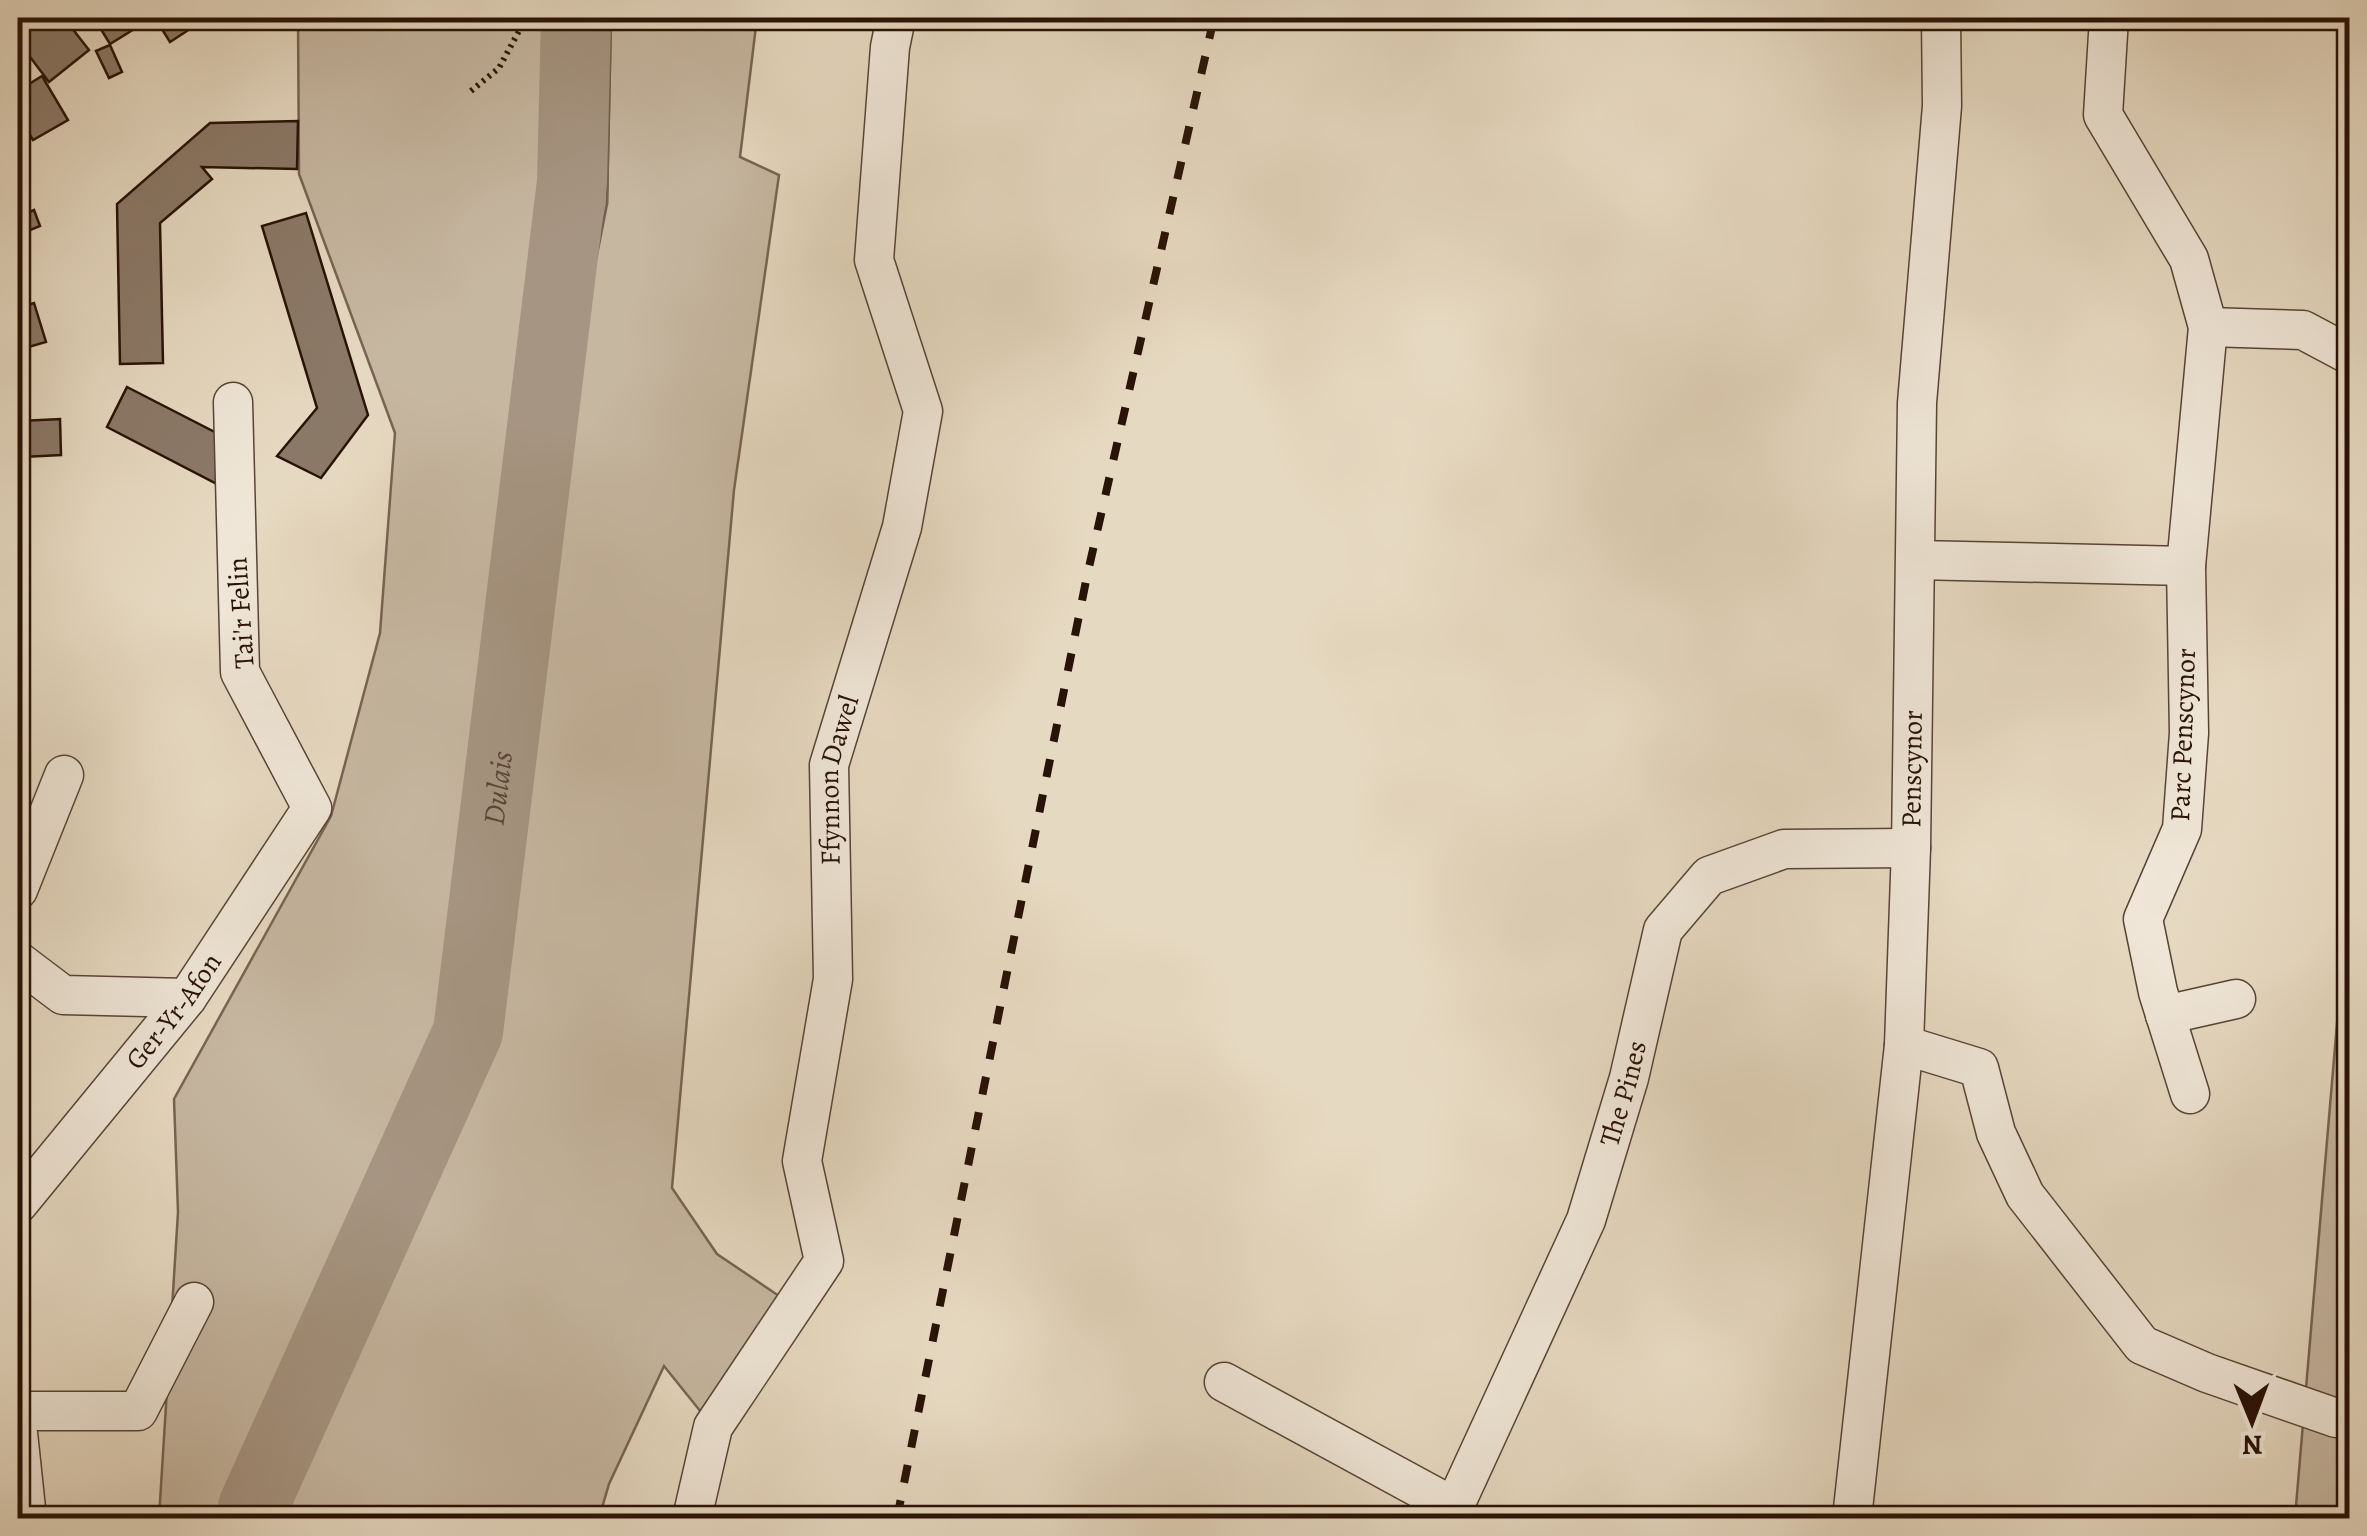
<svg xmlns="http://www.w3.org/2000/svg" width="2367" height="1536" viewBox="0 0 2367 1536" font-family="Alegreya,serif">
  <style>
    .green { fill: #c6b7a1; stroke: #786454; stroke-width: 2.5 }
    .water { fill: #a69582; stroke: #746151; stroke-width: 2.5 }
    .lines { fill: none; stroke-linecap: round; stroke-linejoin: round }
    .shore { stroke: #685444; stroke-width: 2.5 }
    .river { stroke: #a69582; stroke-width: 70 }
    .building { fill: #8b7968; stroke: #291207; stroke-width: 2.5 }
    .street-casing { stroke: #584436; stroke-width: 41 }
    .path { stroke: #291207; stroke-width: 6; stroke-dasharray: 2.5 5; stroke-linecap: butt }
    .street { stroke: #efe6d7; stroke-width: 38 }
    .rail { stroke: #291207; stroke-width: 8; stroke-dasharray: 18 18; stroke-linecap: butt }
    .labels { text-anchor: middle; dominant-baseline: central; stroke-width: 9; stroke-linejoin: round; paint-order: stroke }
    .street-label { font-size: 28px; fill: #291207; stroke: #efe6d7 }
    .water-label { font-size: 30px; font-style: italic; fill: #5b4638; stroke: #efe6d7 }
  </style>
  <rect width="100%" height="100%" fill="#e6d9c1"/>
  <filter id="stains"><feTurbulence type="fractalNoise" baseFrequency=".002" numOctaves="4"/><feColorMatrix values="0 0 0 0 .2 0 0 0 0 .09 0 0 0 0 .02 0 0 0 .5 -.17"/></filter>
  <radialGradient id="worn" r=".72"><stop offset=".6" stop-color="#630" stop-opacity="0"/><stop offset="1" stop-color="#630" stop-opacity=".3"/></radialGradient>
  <path class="green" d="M298,18H555L547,276L607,204L611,18H757L740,157L779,175L734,490L672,1188L717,1254L794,1306L713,1427L664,1366L609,1484L599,1518H159L178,1212L174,1099L331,816L380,633L395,433L299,174Z
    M2349,882V1518H2295Z"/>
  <path class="water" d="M555,18H611L607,204L592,280L547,276Z"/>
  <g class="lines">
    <path class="shore" d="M565,18L557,263L561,267L580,269L585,265L598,203L602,18
      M577,18L571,220L576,225L581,222L585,201L589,18"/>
    <path class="river" id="s1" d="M253,1518V1507L468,1032L572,182L576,18"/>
  </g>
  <path class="building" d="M18,18H64L89,50L49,82L18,41Z
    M94,18H152L110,44Z
    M155,18H182L190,29L170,42Z
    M110,45L122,72L109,78L96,51Z
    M42,76L68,120L33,140L18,115V91Z
    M298,121L297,169L202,167L212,179L160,223L163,363L120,364L117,204L210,123Z
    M34,210L40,226L18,235V217Z
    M306,213L368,415L321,478L277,456L317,408L262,226Z
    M34,303L46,342L18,350V308Z
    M127,387L238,444L217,484L107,427Z
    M60,419L61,455L23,457L21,421Z"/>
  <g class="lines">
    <g class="street-casing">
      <g id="street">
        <path d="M2109,18L2103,115L2189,259L2208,327L2186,566L2189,733L2182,829L2143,919L2158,992L2190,1094"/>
        <path d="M2208,327L2303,330L2350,355"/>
        <path d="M1916,560L2186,566"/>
        <path d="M18,890L64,775"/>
        <path d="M18,961L63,995L187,998"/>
        <path d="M2165,1015L2236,999"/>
        <path d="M1904,1045L1979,1068L1996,1133L2025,1195L2142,1345L2207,1373L2336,1418"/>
        <path id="s2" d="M18,1204L187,998L312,808L240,672L233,402"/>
        <path d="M1224,1382L1454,1507"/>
        <path d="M18,1411H138L194,1302"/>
        <path d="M18,1433L27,1518"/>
        <path id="s3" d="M692,1518L713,1427L824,1261L802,1161L833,979L829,765L902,527L923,411L874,260L890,47L896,18"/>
        <path id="s4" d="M1449,1518L1586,1220L1629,1078L1663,930L1709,876L1784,849L1911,848"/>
        <path id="s5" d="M1852,1518L1904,1045L1911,848L1917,403L1942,106L1941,18"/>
      </g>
    </g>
    <path class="path" d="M471,91L499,68L526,18"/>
    <use href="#street" class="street"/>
    <path class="rail" d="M897,1518L1087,576L1214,18"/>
  </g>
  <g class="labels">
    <g class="street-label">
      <text transform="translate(241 613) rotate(-94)">Tai'r Felin</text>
      <text transform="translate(2183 735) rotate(-88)">Parc Penscynor</text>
      <text stroke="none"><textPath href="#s5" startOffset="752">Penscynor</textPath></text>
      <text stroke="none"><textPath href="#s3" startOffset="780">Ffynnon Dawel</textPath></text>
      <text stroke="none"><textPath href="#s2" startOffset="248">Ger-Yr-Afon</textPath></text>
      <text stroke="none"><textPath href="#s4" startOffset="460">The Pines</textPath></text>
    </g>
    <g class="water-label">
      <text stroke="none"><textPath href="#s1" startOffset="778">Dulais</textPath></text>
    </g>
  </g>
  <rect width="2367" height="1536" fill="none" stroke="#e6d9c1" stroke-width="60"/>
  <rect x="20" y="20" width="2327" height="1496" fill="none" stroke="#291207" stroke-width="5"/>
  <rect x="30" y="30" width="2307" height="1476" fill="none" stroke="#291207" stroke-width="2.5"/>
  <g transform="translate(2252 1421) rotate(179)" stroke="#efe6d7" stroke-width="8" paint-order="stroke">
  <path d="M0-8L18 38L0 25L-18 38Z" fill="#291207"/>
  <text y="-15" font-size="28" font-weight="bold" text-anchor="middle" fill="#291207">N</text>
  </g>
  <rect width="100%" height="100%" filter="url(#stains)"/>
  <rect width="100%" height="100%" fill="url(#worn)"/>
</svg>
